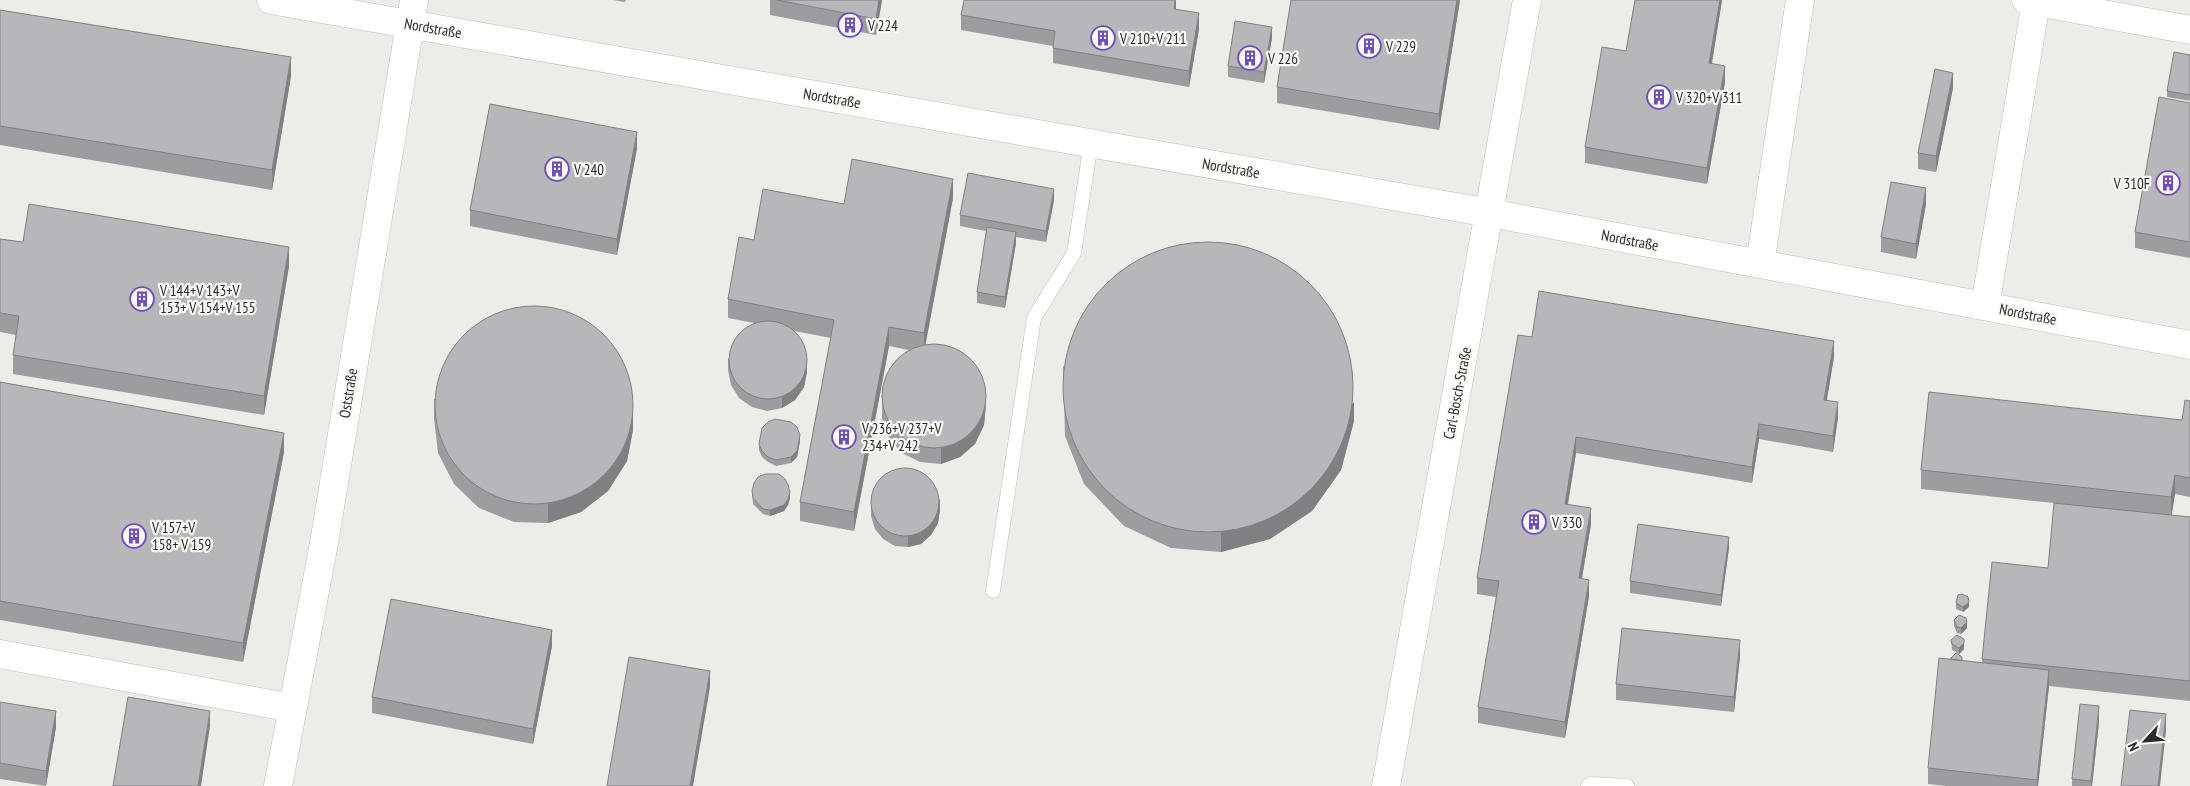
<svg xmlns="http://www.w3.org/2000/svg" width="2190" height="786" viewBox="0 0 2190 786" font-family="'PT Sans Narrow',sans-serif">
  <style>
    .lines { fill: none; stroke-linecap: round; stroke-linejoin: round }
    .lane-casing { stroke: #bebeba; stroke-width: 15 }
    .street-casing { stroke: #bebeba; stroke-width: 29 }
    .lane { stroke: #fff; stroke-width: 14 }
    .street { stroke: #fff; stroke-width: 28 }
    .wall { fill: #9d9da0 }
    .shaded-wall { fill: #808082 }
    .building { fill: #b7b7ba; stroke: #808082 }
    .labels { text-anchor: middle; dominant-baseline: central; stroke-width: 4.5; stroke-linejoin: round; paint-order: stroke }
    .poi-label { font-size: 15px; fill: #2c2c2b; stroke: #f9f9f6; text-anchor: start }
    .street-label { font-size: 15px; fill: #2c2c2b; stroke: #f9f9f6 }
  </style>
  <rect width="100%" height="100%" fill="#ecece8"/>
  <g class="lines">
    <g class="lane-casing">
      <path id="lane" d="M993,591L1034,318L1074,253L1091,143
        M1588,786L1591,784L1627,786"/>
    </g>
    <g class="street-casing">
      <path id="street" d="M271,0L1490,213L2190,345
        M2026,0L2190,30
        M1760,264L1800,0
        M1985,306L2036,2
        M0,654L292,708
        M278,786L324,543L414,0
        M1386,786L1527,0"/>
    </g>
    <use href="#lane" class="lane"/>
    <use href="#street" class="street"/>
  </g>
  <path class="wall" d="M613,0H626L625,2Z
    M770,0H882L876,35L770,15Z
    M1176,0V9L1199,29L1189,87L1053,63V46L961,30V15Z
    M1291,0H1460L1439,130L1277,103V87Z
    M1635,0H1722L1712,64L1725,82L1707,184L1585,163V147L1626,51Z
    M0,10L291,76L272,190L0,145Z
    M1272,38L1264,83L1228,77V66Z
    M2190,55V101L2167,97V91Z
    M1953,88L1936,172L1918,169V153Z
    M2190,103V258L2135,248V232Z
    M637,148L617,255L470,226V210Z
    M953,198L925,344L986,404L984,425L975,444L960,457L941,464L920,462L902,453L889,438L882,419V403L909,350L889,346L854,531L800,521V502L831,338L794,331L807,372L804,387L795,400L782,408L767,411L752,407L739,398L731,385L728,370V359L754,323L728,318V299L754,240L844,204Z
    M1054,200L1046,242L1016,237V243L1005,308L977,303V292L986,231L960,226V215Z
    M1926,204L1916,259L1881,252V237Z
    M0,239L23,242L289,266L264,415L13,374V355L16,335L0,332Z
    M1532,337L1834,357L1827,400L1838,417L1833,452L1759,439L1752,483L1576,453L1568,505L1591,524L1582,579L1589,596L1565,738L1478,723V707L1496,597L1477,594V578Z
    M1063,366L1354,421L1341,470L1312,511L1270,539L1221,552L1171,548L1124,526L1084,484L1065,436Z
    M0,382L284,452L243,662L0,620Z
    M434,399L633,430L627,461L608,491L581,512L548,523L514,522L479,508L454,484L438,453L434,418Z
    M2190,401V497L2175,494L2172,515L2190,517V701L2049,686L2038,786H1946L1928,784V768L1962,661L1982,663V659L2048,568L2054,503L1921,489V470L2182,420Z
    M800,441L797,457L791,463L776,466L768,462L762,457L759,450V444Z
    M752,491L790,498L788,505L784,511L770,516L763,514L753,504Z
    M871,504L940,510L938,523L931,535L921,544L908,547L895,546L883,539L875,529L871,516Z
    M1729,548L1721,606L1630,593V581Z
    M1956,603L1969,607L1963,612L1956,609Z
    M1954,620L1967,628L1961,634L1957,633L1954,626Z
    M1951,640L1964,649L1959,654L1952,650Z
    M552,646L533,744L372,713V697Z
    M1740,656L1734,712L1616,700V684Z
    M0,702L56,727L46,786L0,779Z
    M2099,722L2092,786H2072V779Z"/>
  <path class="shaded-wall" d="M879,0H882L876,35V19Z
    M1175,0H1176V10L1174,9Z
    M1457,0H1460L1439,130V114Z
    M1720,0H1722L1709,79V63Z
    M1199,13V29L1189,87V71Z
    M1272,27V38L1264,83V72Z
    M291,57V76L272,190V170Z
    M1725,66V82L1707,184V168Z
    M1953,73V88L1936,172V156Z
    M637,132V148L617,255V239Z
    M953,179V198L924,353V333Z
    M1926,188V204L1916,259V244Z
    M1054,189V200L1046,242V231Z
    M1016,232V243L1005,308V297Z
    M289,247V266L264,415V396Z
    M889,327V346L854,531V512Z
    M1834,341V357L1824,415V400Z
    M807,361V372L804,387L795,400L782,408V397Z
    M986,389V404L984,425L975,444L960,457L941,464V448Z
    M1354,402V421L1341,470L1312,511L1270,539L1221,552V533Z
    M1838,402V417L1833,452V436Z
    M633,410V430L627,461L608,491L581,512L548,523V504Z
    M1759,424V439L1752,483V467Z
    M284,433V452L243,662V643Z
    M800,435V441L797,457L791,463V457Z
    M1576,437V453L1565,520V504Z
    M2175,475V494L2171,516V497Z
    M790,492V498L788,505L784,511L770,516V510Z
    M940,499V510L938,523L931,535L921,544L908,547V536Z
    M1591,508V524L1579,594V578Z
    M1729,537V548L1721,606V595Z
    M1589,580V596L1565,738V722Z
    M1969,602V607L1963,612V607Z
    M1967,622V628L1961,634V628Z
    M552,630V646L533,744V729Z
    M1740,640V656L1734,712V697Z
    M1964,643V649L1959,654V648Z
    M2049,670V686L2038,786H2037Z
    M710,671V687L693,786H690Z
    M2099,706V722L2092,786H2091Z
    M56,711V727L46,786V771Z
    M210,711V726L201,786H198Z
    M2166,714V730L2160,786H2158Z"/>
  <path class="building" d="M777,0H879L876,19Z
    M964,0H1175L1174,9L1199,13L1189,71L1053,48L1055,31L961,15Z
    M1291,0H1457L1439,114L1277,87Z
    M1635,0H1720L1709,63L1725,66L1707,168L1585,147L1602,47L1626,51Z
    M0,10L291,57L272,170L0,126Z
    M1235,21L1272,27L1264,72L1228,66Z
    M2174,52L2190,55V95L2167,91Z
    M1935,69L1953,73L1936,156L1918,153Z
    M2159,97L2190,103V242L2135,232Z
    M490,104L637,132L617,239L470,210Z
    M852,159L953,179L924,333L889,327L854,512L800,502L834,320L728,299L739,237L754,240L763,189L844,204Z
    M968,173L1054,189L1046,231L960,215Z
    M1891,182L1926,188L1916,244L1881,237Z
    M29,204L289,247L264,396L13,355L19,316L0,313V239L23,242Z
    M987,227L1016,232L1005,297L977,292Z
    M1063 387a145 145 0 1 1 290 0a145 145 0 1 1-290 0Z
    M1539,291L1834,341L1824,400L1838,402L1833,436L1759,424L1752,467L1576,437L1565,504L1591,508L1579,578L1589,580L1565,722L1478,707L1499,581L1477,578L1518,335L1532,337Z
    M435 405a99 99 0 1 1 198 0a99 99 0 1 1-198 0Z
    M729 360a39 39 0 1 1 78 0a39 39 0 1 1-78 0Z
    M882 396a52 52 0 1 1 104 0a52 52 0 1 1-104 0Z
    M0,382L284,433L243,643L0,601Z
    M1929,392L2182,420L2185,400L2190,401V478L2175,475L2171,497L1921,470Z
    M775,419L791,422L797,427L800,435L797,451L791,457L776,460L768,457L762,451L759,444L762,428L768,422Z
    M871 502a34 34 0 1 1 68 0a34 34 0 1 1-68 0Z
    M765,474H779L785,479L788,485L790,492L788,499L784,505L770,510L763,509L753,498L752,491L754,483L758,477Z
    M2054,503L2190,517V681L1982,659L1992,562L2048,568Z
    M1638,524L1729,537L1721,595L1630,581Z
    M1962,594L1968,597L1969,602L1963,607L1956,603L1958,595Z
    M391,599L552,630L533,729L372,697Z
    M1959,615L1966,618L1967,622L1961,628L1957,627L1954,620Z
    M1622,628L1740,640L1734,697L1616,684Z
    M1957,635L1964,639V643L1959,648L1952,644L1951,640Z
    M1956,653L1962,657V661L1950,659Z
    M629,657L710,671L690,786H607Z
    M1939,658L2049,670L2037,780L1928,768Z
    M128,697L210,711L198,786H113Z
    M0,702L56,711L46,771L0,763Z
    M2080,704L2099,706L2091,781L2072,779Z
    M2130,710L2166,714L2158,786H2121Z"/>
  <defs>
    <g id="building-ring" transform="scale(1.25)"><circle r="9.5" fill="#f9f9f6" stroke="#6f4bc4" stroke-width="1.5"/><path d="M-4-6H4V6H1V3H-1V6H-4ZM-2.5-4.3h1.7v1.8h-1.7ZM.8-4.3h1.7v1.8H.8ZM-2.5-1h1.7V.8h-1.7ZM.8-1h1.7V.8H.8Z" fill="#6f4bc4"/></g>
  </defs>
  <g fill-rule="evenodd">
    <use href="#building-ring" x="850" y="25"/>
    <use href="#building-ring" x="1103" y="38"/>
    <use href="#building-ring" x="1369" y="46"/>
    <use href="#building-ring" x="1250" y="58"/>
    <use href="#building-ring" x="1659" y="97"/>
    <use href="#building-ring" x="557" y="169"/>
    <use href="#building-ring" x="2168" y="183"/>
    <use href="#building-ring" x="142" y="299"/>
    <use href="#building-ring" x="844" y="437"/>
    <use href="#building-ring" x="1534" y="522"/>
    <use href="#building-ring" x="134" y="536"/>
  </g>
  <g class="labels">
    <g class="poi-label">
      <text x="868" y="25">V 224</text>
      <text x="1120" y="38">V 210+V 211</text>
      <text x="1386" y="46">V 229</text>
      <text x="1268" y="58">V 226</text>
      <text x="1676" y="97">V 320+V 311</text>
      <text x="574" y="169">V 240</text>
      <text x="2150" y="183" text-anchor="end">V 310F</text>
      <text x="160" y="290">V 144+V 143+V<tspan x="160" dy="17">153+ V 154+V 155</tspan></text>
      <text x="862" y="428">V 236+V 237+V<tspan x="862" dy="17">234+V 242</tspan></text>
      <text x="1552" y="522">V 330</text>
      <text x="152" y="527">V 157+V<tspan x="152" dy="17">158+ V 159</tspan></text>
    </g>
    <g class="street-label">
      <text transform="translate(433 28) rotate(10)">Nordstraße</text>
      <text transform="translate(832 98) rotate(10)">Nordstraße</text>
      <text transform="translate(1231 168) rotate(10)">Nordstraße</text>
      <text transform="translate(1630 240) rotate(11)">Nordstraße</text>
      <text transform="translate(2028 314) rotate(11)">Nordstraße</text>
      <text transform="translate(348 393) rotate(-81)">Oststraße</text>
      <text transform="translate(1457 393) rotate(-79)">Carl-Bosch-Straße</text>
    </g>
  </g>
  <g transform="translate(2145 741) rotate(244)" stroke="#f9f9f6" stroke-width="4" paint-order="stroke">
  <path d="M0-4L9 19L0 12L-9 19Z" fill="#2c2c2b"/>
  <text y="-8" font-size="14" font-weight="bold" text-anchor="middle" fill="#2c2c2b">N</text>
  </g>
</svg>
